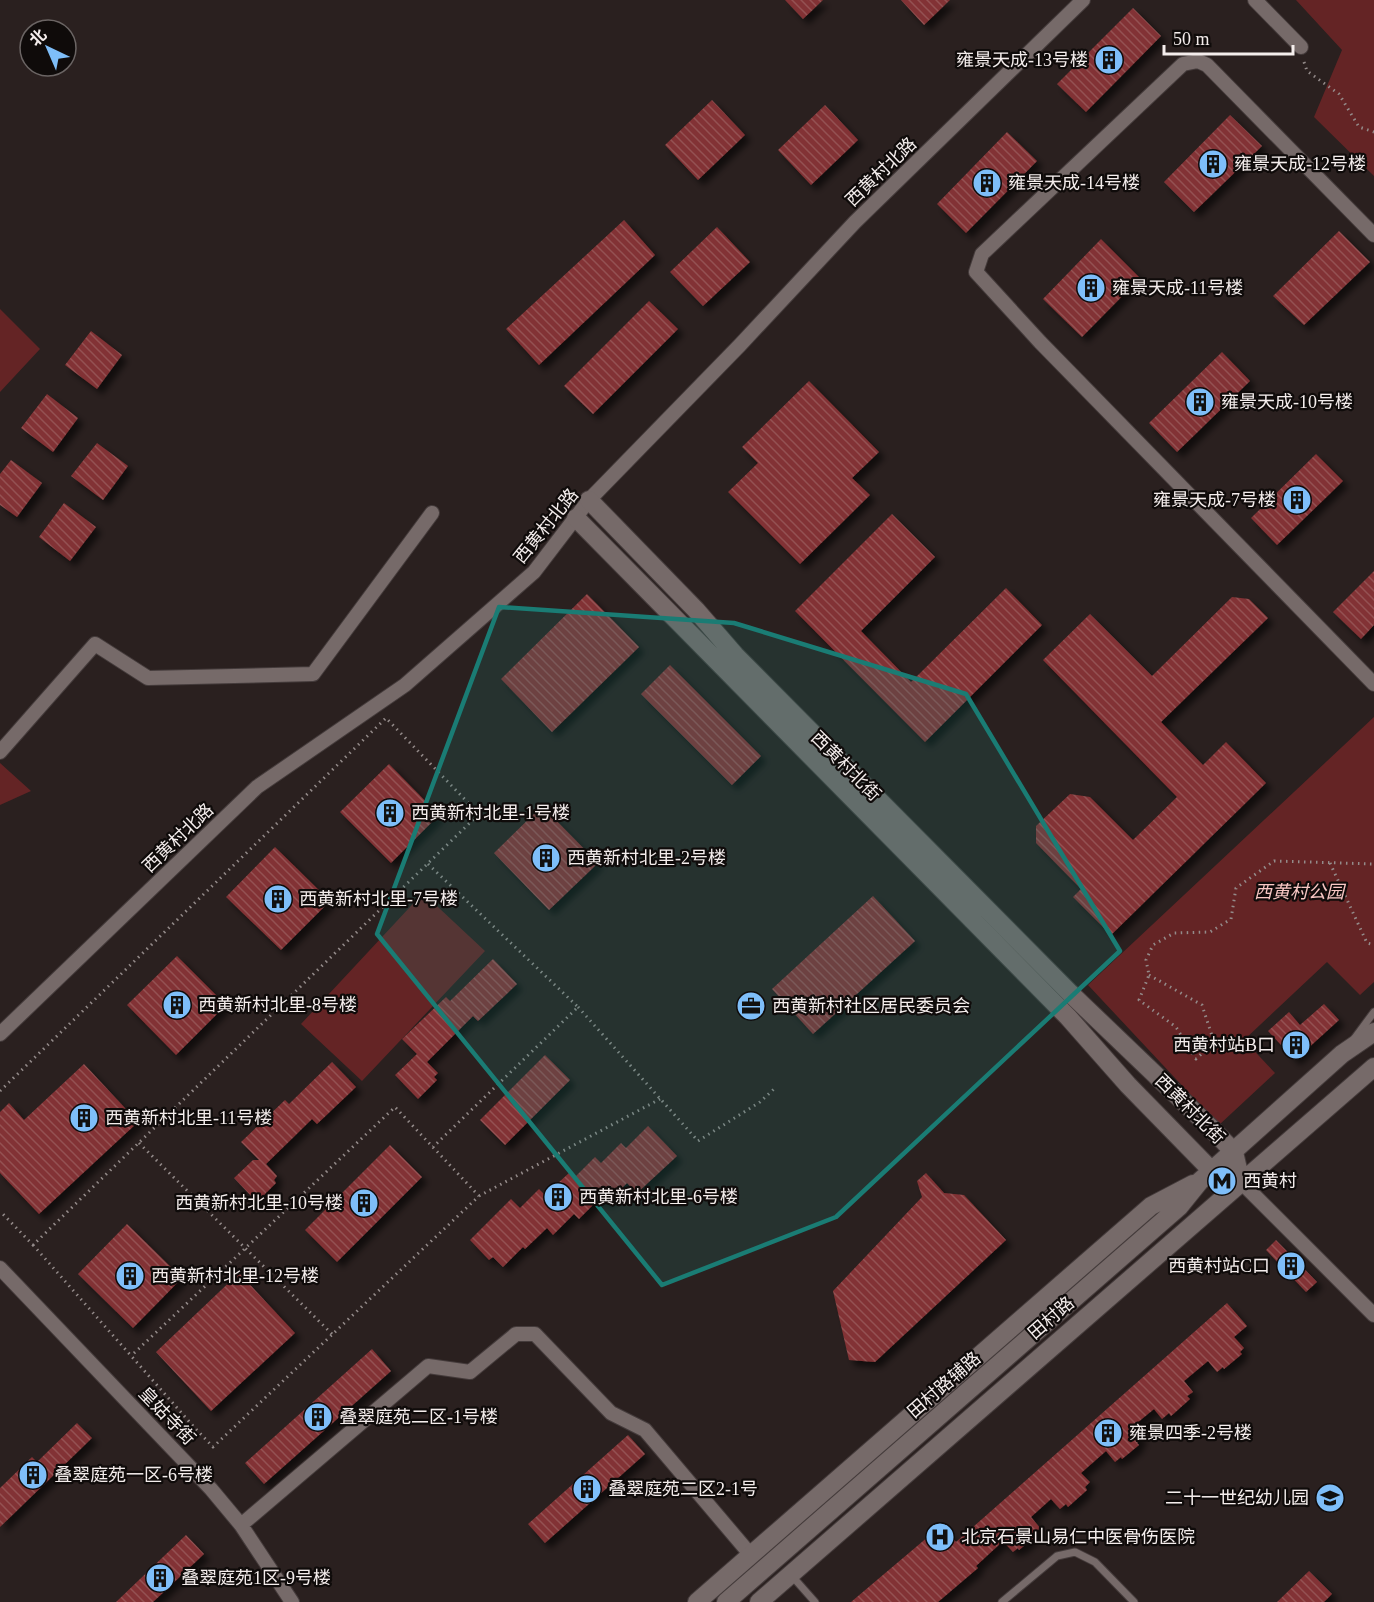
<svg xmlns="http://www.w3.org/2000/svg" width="1374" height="1602" viewBox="0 0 1374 1602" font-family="'Times New Roman','Noto Sans SC',serif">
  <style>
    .green { fill: #642425 }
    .building { fill: url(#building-back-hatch); filter: url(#shadow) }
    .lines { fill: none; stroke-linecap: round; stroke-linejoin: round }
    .lane-casing { stroke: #443b3b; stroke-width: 9 }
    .street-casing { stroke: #443b3b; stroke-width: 16 }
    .secondary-casing { stroke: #443b3b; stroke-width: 20 }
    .path { stroke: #948b8a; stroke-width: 3; stroke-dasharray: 1.5 4.5; stroke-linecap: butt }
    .lane { stroke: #766a69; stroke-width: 7 }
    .street { stroke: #766a69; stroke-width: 14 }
    .secondary { stroke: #766a69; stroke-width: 18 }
    .marked { fill: #1a7c74; fill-opacity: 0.2; stroke: #1a7c74; stroke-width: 4.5; stroke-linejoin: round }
    .labels { text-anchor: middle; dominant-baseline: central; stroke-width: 4.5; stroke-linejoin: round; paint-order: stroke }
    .poi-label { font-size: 18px; fill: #f4edec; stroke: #0f0b0a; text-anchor: start }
    .street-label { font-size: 18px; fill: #f4edec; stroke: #0f0b0a }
    .park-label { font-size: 18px; font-style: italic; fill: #f8c7c4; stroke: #0f0b0a }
  </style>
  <defs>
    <pattern id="building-back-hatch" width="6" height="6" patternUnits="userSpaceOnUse" patternTransform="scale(1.5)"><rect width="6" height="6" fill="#823334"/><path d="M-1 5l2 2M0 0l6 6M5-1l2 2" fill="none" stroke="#945152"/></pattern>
    <filter id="shadow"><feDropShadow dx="5.5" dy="5.5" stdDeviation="3" flood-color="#0009"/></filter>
  </defs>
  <rect width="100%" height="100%" fill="#2a201f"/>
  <path class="green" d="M1296,0H1374V176L1314,117L1342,50Z
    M0,309L40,349L0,392Z
    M1374,717V982L1360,995L1327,962L1244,1040L1275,1073L1219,1125L1088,985Z
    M0,763L31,791L0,805Z
    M423,893L485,951L362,1081L301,1024Z"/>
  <path class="building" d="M785,0H823L803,19Z
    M901,0H950L924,25Z
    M1133,8L1161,36L1086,112L1057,84Z
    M712,100L745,135L698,180L665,145Z
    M825,105L858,140L811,185L778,150Z
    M1230,115L1262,146L1194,212L1164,182Z
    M1007,132L1037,161L966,233L937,204Z
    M624,220L655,255L539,365L506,329Z
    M717,227L750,262L703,306L670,272Z
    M1339,231L1370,262L1304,325L1273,296Z
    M1101,239L1140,278L1082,337L1043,299Z
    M649,301L678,329L593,414L564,386Z
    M91,331L122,355L97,389L65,365Z
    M1222,352L1250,381L1177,452L1149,423Z
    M809,381L879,452L852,478L870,495L800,564L728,492L758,463L742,447Z
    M47,394L78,418L53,452L21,428Z
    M97,443L128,466L103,500L71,476Z
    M1316,454L1343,481L1277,545L1251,518Z
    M11,460L42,483L17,517L0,505V474Z
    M64,503L96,527L70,561L39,537Z
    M892,514L935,557L861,631L911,682L1006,588L1042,625L925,742L795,611Z
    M1374,571V625L1361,639L1333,612Z
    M587,594L639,647L552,732L501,679Z
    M1232,597L1249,599L1268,618L1161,722L1203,765L1226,742L1266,783L1111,935L1073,897L1081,889L1036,843V826L1070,794L1090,797L1133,840L1177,797L1043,660L1090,614L1152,676Z
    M670,665L761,756L732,785L641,694Z
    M389,764L439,815L391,863L340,812Z
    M542,806L598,863L549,910L494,853Z
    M275,847L330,901L281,950L226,897Z
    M873,896L915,941L813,1034L772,989Z
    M177,956L226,1005L176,1055L127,1005Z
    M493,959L517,984L478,1021L473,1016L427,1062L438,1073L434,1077L437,1080L418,1099L395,1075L417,1054L402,1039L446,997L450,1001Z
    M1324,1004L1339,1020L1295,1060L1268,1031L1289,1012L1300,1025Z
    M545,1055L570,1080L505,1145L480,1120Z
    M332,1062L356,1087L317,1124L312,1119L266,1164L277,1176L274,1180L276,1183L257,1202L234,1178L253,1160H259L241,1142L285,1100L289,1104Z
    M84,1064L138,1122L39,1214L0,1173V1112L9,1103L24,1120Z
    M648,1126L677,1156L637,1193L627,1183L606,1204L600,1198L579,1219L574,1214L553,1235L547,1228L525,1249L523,1247L503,1267L493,1257L489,1260L470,1240L511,1199L520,1208L539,1189L545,1195L569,1173L574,1178L595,1157L601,1163L621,1143L626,1148Z
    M390,1145L422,1177L337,1262L305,1230Z
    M926,1173L944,1193L964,1195L1006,1240L875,1362L849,1360L833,1291L922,1197L917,1181Z
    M127,1224L182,1278L133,1328L78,1274Z
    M1276,1240L1317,1282L1306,1292L1266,1250Z
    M239,1273L295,1333L211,1411L156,1352Z
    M1227,1303L1247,1326L1234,1337L1244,1348L1240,1352L1242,1354L1224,1369L1223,1367L1217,1372L1208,1361L1184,1381L1193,1392L1187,1396L1190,1399L1171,1416L1169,1413L1162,1419L1154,1409L1132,1427L1142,1438L1137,1443L1139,1445L1122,1459L1121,1457L1115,1462L1106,1451L1081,1473L1090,1482L1085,1487L1087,1490L1068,1507L1066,1504L1060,1509L1051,1499L1031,1517L1040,1528L1035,1533L1037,1535L1019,1550L1018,1548L1013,1552L1003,1541L976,1566L978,1568L938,1602H851L942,1525L956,1542Z
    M372,1349L391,1371L264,1484L245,1463Z
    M77,1423L92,1438L0,1527V1488L32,1457L37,1462Z
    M628,1435L645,1454L545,1543L528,1524Z
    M186,1535L204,1554L153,1602H116Z
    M1309,1571L1332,1594L1324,1602H1277Z"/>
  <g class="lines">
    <g class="lane-casing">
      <path id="lane" d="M1354,1039L1374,1012
        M792,1576L815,1602
        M1002,1602L1057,1556L1075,1552L1095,1562L1134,1602"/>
    </g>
    <g class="street-casing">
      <path id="street" d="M1255,0L1301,47
        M1374,235L1207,65L1198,61L1183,64L982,254L976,272L1040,342L1374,684
        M0,752L95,644L148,678L313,674L432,513
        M0,1034L257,787L405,685L534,572L589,500L740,345L855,222L1083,0
        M1241,1182L1374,1315
        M0,1268L211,1489L241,1525L292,1602
        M241,1525L428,1366L470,1372L516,1334H535L611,1413L645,1430L750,1554"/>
    </g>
    <g class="secondary-casing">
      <path id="secondary" d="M589,500L696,610L735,655L1070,993L1212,1129L1234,1152L1241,1182
        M576,518L1068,1017L1128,1085L1212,1171L1241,1182
        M697,1602L1151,1206L1193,1184
        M726,1602L1179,1207L1200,1181L1342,1054L1374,1032
        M759,1602L1374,1067"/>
    </g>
    <path class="path" d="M1304,62L1307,71L1339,94L1359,127L1374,132
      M1330,863L1367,943L1374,945
      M428,864L578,1007L433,1147
      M1149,975L1202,1005L1214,1042
      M578,1007L698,1141L760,1102L774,1089
      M1238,1043L1214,1042L1196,1059L1176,1027L1139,1000L1149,975L1146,960L1153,945L1174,933L1210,932L1231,919L1236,888L1274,861L1374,864
      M0,1091L386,718L479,814L33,1245L0,1211
      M139,1143L333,1335
      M479,1196L660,1099
      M33,1245L194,1427L213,1447L479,1196L395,1107L131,1356"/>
    <use href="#lane" class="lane"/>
    <use href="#street" class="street"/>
    <use href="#secondary" class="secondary"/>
  </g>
  <path class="marked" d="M499,607L734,623L966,694L1120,951L836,1217L662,1285L377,934Z"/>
  <defs>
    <g id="building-disc" transform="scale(1.5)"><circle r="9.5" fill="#7ebef9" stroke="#0f0b0a"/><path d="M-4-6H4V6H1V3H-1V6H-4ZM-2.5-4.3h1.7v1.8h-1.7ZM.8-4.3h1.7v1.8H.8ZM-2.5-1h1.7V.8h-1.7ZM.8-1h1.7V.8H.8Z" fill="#111"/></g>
    <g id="office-disc" transform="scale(1.5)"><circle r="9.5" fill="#7ebef9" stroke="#0f0b0a"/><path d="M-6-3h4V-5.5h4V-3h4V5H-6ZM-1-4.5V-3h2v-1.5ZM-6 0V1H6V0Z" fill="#111"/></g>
    <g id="metro-disc" transform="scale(1.5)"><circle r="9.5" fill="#7ebef9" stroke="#0f0b0a"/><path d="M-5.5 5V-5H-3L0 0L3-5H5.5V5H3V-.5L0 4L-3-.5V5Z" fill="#111"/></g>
    <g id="school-disc" transform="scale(1.5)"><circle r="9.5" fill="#7ebef9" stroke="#0f0b0a"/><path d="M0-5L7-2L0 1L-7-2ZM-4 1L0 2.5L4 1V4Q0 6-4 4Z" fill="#111"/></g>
    <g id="hospital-disc" transform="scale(1.5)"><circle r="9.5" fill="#7ebef9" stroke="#0f0b0a"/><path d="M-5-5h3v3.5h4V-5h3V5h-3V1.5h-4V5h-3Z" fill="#111"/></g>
  </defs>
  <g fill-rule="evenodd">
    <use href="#building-disc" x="1109" y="60"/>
    <use href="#building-disc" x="1213" y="164"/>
    <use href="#building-disc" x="987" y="183"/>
    <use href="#building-disc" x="1091" y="288"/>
    <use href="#building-disc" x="1200" y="402"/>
    <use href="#building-disc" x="1297" y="500"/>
    <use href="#building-disc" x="390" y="813"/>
    <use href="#building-disc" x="546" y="858"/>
    <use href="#building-disc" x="278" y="899"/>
    <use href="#building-disc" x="177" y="1005"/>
    <use href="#office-disc" x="751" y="1006"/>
    <use href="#building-disc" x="1296" y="1045"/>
    <use href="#building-disc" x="84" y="1118"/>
    <use href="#metro-disc" x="1222" y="1181"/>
    <use href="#building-disc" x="558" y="1197"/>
    <use href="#building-disc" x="364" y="1203"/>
    <use href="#building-disc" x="1291" y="1266"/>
    <use href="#building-disc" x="130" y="1276"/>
    <use href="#building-disc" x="318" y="1417"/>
    <use href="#building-disc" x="1108" y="1433"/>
    <use href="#building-disc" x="33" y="1475"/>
    <use href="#building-disc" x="587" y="1489"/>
    <use href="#school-disc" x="1330" y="1498"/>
    <use href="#hospital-disc" x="940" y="1537"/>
    <use href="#building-disc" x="160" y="1578"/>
  </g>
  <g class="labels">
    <g class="poi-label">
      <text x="1088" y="60" text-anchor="end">雍景天成-13号楼</text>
      <text x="1234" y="164">雍景天成-12号楼</text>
      <text x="1008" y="183">雍景天成-14号楼</text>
      <text x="1112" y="288">雍景天成-11号楼</text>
      <text x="1221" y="402">雍景天成-10号楼</text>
      <text x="1276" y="500" text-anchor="end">雍景天成-7号楼</text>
      <text x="411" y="813">西黄新村北里-1号楼</text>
      <text x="567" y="858">西黄新村北里-2号楼</text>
      <text x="299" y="899">西黄新村北里-7号楼</text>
      <text x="198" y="1005">西黄新村北里-8号楼</text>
      <text x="772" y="1006">西黄新村社区居民委员会</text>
      <text x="1275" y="1045" text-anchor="end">西黄村站B口</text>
      <text x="105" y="1118">西黄新村北里-11号楼</text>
      <text x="1243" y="1181">西黄村</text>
      <text x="579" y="1197">西黄新村北里-6号楼</text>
      <text x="343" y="1203" text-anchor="end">西黄新村北里-10号楼</text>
      <text x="1270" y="1266" text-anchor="end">西黄村站C口</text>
      <text x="151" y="1276">西黄新村北里-12号楼</text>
      <text x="339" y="1417">叠翠庭苑二区-1号楼</text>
      <text x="1129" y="1433">雍景四季-2号楼</text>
      <text x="54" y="1475">叠翠庭苑一区-6号楼</text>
      <text x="608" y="1489">叠翠庭苑二区2-1号</text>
      <text x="1309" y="1498" text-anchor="end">二十一世纪幼儿园</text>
      <text x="961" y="1537">北京石景山易仁中医骨伤医院</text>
      <text x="181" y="1578">叠翠庭苑1区-9号楼</text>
    </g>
    <g class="street-label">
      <text transform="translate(881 172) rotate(-44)">西黄村北路</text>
      <text transform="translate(546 526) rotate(-51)">西黄村北路</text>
      <text transform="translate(846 766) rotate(45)">西黄村北街</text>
      <text transform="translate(178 838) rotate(-44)">西黄村北路</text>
      <text transform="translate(1190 1109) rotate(45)">西黄村北街</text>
      <text transform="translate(1051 1318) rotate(-41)">田村路</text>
      <text transform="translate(944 1385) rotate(-41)">田村路辅路</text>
      <text transform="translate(167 1416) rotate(46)">皇姑寺街</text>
    </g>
    <g class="park-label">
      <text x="1299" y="892">西黄村公园</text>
    </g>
  </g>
  <g transform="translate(48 48) rotate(316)"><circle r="28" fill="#0f0b0a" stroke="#6b6564" stroke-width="1.5"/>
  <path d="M0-4.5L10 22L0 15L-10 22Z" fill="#7ebef9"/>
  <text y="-9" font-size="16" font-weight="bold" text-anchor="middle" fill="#f4edec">北</text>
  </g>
  <path d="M1164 45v9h129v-9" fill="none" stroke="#f4edec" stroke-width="3"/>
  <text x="1173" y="45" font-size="18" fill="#f4edec" stroke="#0f0b0a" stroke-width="4.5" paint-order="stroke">50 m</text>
</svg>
